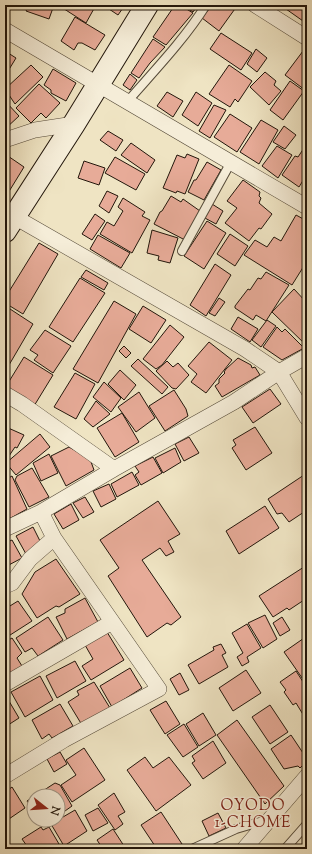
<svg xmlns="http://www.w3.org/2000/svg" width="312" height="854" viewBox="0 0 312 854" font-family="'Sorts Mill Goudy',serif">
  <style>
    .building { fill: #e7ab98; stroke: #22160b }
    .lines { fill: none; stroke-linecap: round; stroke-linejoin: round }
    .lane-casing { stroke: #554a39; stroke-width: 10 }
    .street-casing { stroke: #554a39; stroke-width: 16 }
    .secondary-casing { stroke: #22160b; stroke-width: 24 }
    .lane { stroke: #f5edd8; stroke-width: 8 }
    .street { stroke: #f5edd8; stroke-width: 15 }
    .secondary { stroke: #f5edd8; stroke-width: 22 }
    .labels { text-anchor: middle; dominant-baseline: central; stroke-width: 3; stroke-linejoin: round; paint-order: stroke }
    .neighbourhood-label { font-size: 15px; letter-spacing: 1px; fill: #7a1f14; stroke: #f5edd8 }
  </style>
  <rect width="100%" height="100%" fill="#efe4c3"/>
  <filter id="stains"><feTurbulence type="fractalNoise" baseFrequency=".005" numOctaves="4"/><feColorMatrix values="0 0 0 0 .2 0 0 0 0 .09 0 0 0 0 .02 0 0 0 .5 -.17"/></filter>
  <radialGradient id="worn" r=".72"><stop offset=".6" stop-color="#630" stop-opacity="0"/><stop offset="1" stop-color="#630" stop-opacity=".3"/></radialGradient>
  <path class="building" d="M29,5H54L49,19L26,11Z
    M58,5H96L86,23Z
    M103,5H125L118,15Z
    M175,5H180L193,13L166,45L153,37Z
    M183,5H198L193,12Z
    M212,5L237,6L219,31L202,18Z
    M289,5H307V15L303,21L286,9Z
    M75,17L105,35L95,50L82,43H78L74,50L61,41Z
    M221,33L252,53L241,70L210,49Z
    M153,39L165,47L150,63L139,78L131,73Z
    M306,47L307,48V87L305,90L285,75Z
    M256,49L267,58L257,72L247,64Z
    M5,51L16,58L5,76Z
    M31,65L43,77L15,104L5,89Z
    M229,65L252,81L238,102L235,99L230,107L209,94Z
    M53,69L76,83L66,101L51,93V90L44,85Z
    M265,72L276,81L274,85L281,91L269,105L250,87Z
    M130,74L137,80L130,90L123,85Z
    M290,81L304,91L283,120L270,110Z
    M39,84L60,103L46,118L41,113L31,123L16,108Z
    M167,92L183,101L173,117L157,106Z
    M196,92L212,103L198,126L182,115Z
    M5,101L19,116L5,129Z
    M214,105L226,110L210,138L199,131Z
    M230,114L252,128L237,152L214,137Z
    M261,120L278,130L259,164L240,152Z
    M284,126L296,135L285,149L273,142Z
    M108,131L123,140L116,151L100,140Z
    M131,143L155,160L147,173L121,155Z
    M306,145L307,146V174L299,187L282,175L295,156L298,157Z
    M277,146L292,155L278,178L262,166Z
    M5,154L24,167L5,198Z
    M187,154L199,159L185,194L177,191L176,193L163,188L177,155L185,158Z
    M115,157L145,174L136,190L105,173Z
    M84,161L105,168L99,185L78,178Z
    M207,162L221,170L204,200L188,192L194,180H196Z
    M243,180L260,192L259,196L261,198L259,203L272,214L261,229L259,228L249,241L225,223L237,208L227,201Z
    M107,191L118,196L109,213L99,206Z
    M171,196L181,202L183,199L200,211L185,240L154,224L160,212L162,211Z
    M123,198L145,212L142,216L150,220L132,253L100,234L107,222L114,226L123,211L118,207Z
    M212,204L223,211L216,224L203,217Z
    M95,214L105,221L92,240L82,234Z
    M296,215L307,221V261L292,285L244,255L255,240L267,247L274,237L281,241Z
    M207,221L226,233L204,269L184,256Z
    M152,230L178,238L170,263L158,260L159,256L147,253Z
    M230,234L248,246L235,266L217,254Z
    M98,235L130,253L121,268L90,249Z
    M39,243L58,254L23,314L5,303V298Z
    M215,264L231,275L206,316L190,305Z
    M86,270L108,283L104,290L81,277Z
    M266,272L289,285L266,321L256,315L253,320L235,308V306L248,289L250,290L258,278L261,279Z
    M80,278L105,293L73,342L49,327Z
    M294,289L307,303V346L272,312Z
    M219,298L225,302L215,316L209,313Z
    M114,301L136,314L98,383L73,369Z
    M143,306L166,320L151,343L129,329Z
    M7,307L33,324L9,365L5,363V310Z
    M238,317L258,329L250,342L231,329Z
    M267,320L276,326L261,347L252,340Z
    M170,325L184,337L162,365L156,369L143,359Z
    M277,327L282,332L285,329L304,348L282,360L263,347Z
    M45,330L71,346L53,373L34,360L38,355L30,350Z
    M209,342L232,360L206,393L191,382L197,374L188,366Z
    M124,346L131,353L126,358L119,351Z
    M24,357L53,375L34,406L5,388Z
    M238,358L251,365L252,368L255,367L260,375L222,397L215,386L219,383V379L225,373L224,372L226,369Z
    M138,359L168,387L162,394L131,366Z
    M167,361L173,367L178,363L189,375L176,389L172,388L156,371Z
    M120,370L136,385L124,400L108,384Z
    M75,373L95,384L76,419L54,407Z
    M104,382L121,398L111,412L93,397Z
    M270,389L281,404L253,423L242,407Z
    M174,390L186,409L188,416L165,431L149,406Z
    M139,392L155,418L136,432L118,407Z
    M96,401L110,414L93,427L84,419Z
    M122,413L139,442L115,457L97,428Z
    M6,427L24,435L17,448L15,447L9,456L7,455L5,458V429Z
    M255,427L272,453L246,470L232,448L236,445L233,440Z
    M40,434L50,447L16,475L6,463Z
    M189,437L199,453L184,461L175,444Z
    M69,447L90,459L94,470L66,486L51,456Z
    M175,448L181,462L163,473L155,458Z
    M49,454L58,473L41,481L33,463Z
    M153,457L162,473L141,485L135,475L139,472L135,466Z
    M32,468L49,497L29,507L15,480L17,476Z
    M132,472L139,485L117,497L111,484Z
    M307,473V510L289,522L282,513L277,514L268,499Z
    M12,476L27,509L9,519L5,511V480Z
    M109,484L116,499L101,507L93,491Z
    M85,497L94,512L83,518L73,503Z
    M158,501L180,534L168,541L174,552L166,556L160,548L142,560L181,617L171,625L167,623L147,637L108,576L119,568L100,540Z
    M71,504L79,520L63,529L54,514Z
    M265,506L279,528L239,554L226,531Z
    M33,527L40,541L26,554L16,536Z
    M12,540L22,558L5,567V543Z
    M56,559L80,594L59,607L56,606L37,618L22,594L35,572Z
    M307,565V598L289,610L287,608L273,617L259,596Z
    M85,598L98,622L67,639L56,617L65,613V609Z
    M18,601L32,621L7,637L5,633V609Z
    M265,615L277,639L263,648L248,623Z
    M48,617L63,640L38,656L32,648L25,652L16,638Z
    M282,617L290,630L280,636L273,623Z
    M247,624L261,648L247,657L249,662L242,666L237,657L243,653L232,633Z
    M107,632L124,660L91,680L82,666L93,659L85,645Z
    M307,636V685L284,652Z
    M12,638L22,653L17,658L22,666L5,676V642Z
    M221,644L226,653L222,655L228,667L199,684L188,665L214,650L213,647Z
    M75,661L86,681L57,698L46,676Z
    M130,668L142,688L112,707L100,686Z
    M246,670L261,693L233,711L219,688Z
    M296,671L307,688V721L296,703L293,705L284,692L286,690L280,682Z
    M180,673L189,690L179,695L170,679Z
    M40,676L53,700L25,717L11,692Z
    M94,682L110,708L82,725L68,702L79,695L77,691Z
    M5,696H6L19,718L5,727Z
    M166,701L180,724L165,734L150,710Z
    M60,704L73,726L52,738L49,734L42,739L32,720Z
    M270,705L288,732L270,744L252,717Z
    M203,713L216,735L199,746L186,724Z
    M237,720L284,786L265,804L217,735Z
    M184,724L198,747L183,757L167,735Z
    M291,735L307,759V761L300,768L298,766L284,769L271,749Z
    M213,741L226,763L203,779L192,763L195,761L192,756Z
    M84,748L105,780L72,802L61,785L76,775L66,760Z
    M60,752L67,764L54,772L47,759Z
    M145,757L153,768L169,757L191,785L156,811L127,770Z
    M55,783L60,785L72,806L58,816V796H35Z
    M12,787L25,808L6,821L5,792Z
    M114,793L125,812L118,816L123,824L115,830L98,805Z
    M34,796V811L27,801Z
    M98,808L108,823L93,831L85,815Z
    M75,810L87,831L64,846L51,824Z
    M161,812L182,844L175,849H157L141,825Z
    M218,813L226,828L209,836L202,821Z
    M41,827L43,830L49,827L59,844L51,849H29L22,839Z
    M113,829L126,849H103L97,840Z"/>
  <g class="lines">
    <g class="lane-casing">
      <path id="lane" d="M127,102C154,71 184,40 206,5
        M182,251L231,162
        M192,849L236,829L266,820
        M285,849L307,824"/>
    </g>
    <g class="street-casing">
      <path id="street" d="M255,5L307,38
        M5,30L307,207
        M5,140L35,130L74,124
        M6,212L245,349L279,372L307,418
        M5,394L22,404L114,469
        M5,529L41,512L114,469L234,402L279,372L307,356
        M5,586L12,583L30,559L54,538
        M5,684L112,622
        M5,776L64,740L159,689L54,538L41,512
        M244,849L307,776"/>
    </g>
    <g class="secondary-casing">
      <path id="secondary" d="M5,231L74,124L147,5"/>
    </g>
    <use href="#lane" class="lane"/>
    <use href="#street" class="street"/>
    <use href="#secondary" class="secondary"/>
  </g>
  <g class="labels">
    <g class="neighbourhood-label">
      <text x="253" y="806">OYODO<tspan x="253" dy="17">1-CHOME</tspan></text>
    </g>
  </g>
  <rect width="312" height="854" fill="none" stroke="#efe4c3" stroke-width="20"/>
  <rect x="6" y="6" width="300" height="842" fill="none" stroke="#22160b" stroke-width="2"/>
  <rect x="10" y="10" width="292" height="834" fill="none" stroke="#22160b"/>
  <g transform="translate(46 808) rotate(107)"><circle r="19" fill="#f5edd8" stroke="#a19786"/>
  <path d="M0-3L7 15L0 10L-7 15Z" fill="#8f2418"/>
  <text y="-6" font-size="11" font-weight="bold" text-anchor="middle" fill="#22160b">N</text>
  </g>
  <rect width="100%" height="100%" filter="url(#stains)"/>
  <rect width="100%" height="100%" fill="url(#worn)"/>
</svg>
